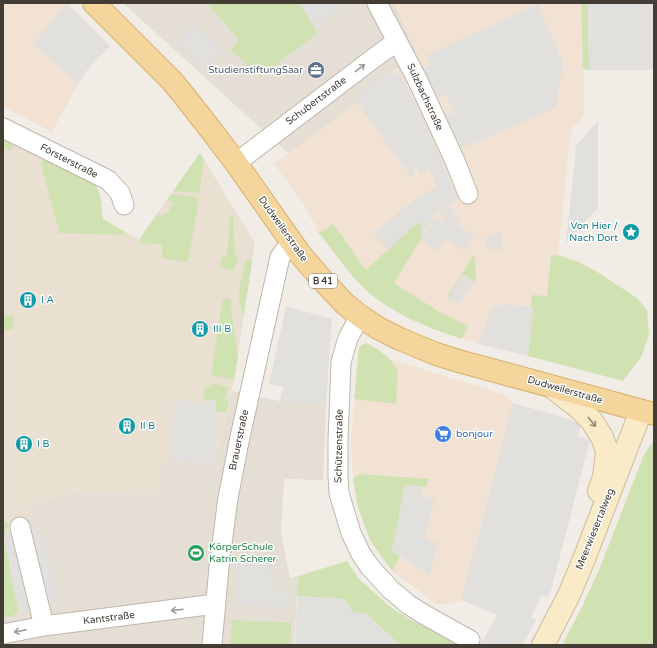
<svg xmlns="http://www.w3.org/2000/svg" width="657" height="648" viewBox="0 0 657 648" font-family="'Varela Round',sans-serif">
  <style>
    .residential { fill: #e4ded4 }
    .commercial { fill: #f1e2d3 }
    .education { fill: #e9e0d1 }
    .green { fill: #d0e2b2 }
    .parking { fill: #e2e0dd }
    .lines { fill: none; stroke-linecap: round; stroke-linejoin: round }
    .minor-casing { stroke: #beb7ac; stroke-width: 21 }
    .secondary-casing { stroke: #cdbc99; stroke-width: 24 }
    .primary-casing { stroke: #d7b06e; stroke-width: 24 }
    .minor { stroke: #fff; stroke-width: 19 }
    .secondary { stroke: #f9eac8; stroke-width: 22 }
    .primary { stroke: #f4d59c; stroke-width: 22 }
    .oneway { stroke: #a19e9a }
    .oneway2 { stroke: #958b78 }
    .labels { text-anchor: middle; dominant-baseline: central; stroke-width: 3; stroke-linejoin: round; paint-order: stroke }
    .shield { fill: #fff; stroke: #7b7772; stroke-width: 1 }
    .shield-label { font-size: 9px; font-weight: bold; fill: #433d36 }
    .service-label { font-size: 10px; fill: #4e5e75; stroke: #fff; text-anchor: end }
    .street-label { font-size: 10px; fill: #433d36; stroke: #fff }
    .culture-label { font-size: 10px; fill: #0d838f; stroke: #fff; text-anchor: start }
    .shop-label { font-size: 10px; fill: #366cbe; stroke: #fff; text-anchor: start }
    .leisure-label { font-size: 10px; fill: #27864d; stroke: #fff; text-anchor: start }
  </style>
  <rect width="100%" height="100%" fill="#f1ede6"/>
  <path class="residential" d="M123,3H394L418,57L387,74L359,94L357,103L289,154Z
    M232,391L289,403L326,405L323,480L284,479L281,535L290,578L298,576L294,645H3V618L12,616L9,567L10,563V559L8,558L7,531L20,527L30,505L73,492L159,493L160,460L214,464Z"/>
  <path class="commercial" d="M3,3H67L110,46L88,69L81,79L52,132L3,106Z
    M394,3H581L583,69L584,78V114L580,122L573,127L570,137L558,255L551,256L541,359L479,344L436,330L411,320L386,305L364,288L346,268L318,232L316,226L305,209L306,207L274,164L357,103L359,94L387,74L418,57Z
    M366,343L376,348L390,359L508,396L513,403L461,600L450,604H437L392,571L370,540L358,507L353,479L351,442L359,347Z"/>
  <path class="education" d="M3,135L92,182L97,187L100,194L103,219L125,232L139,239L200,153L255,243L234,380L214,464L160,460L159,493L73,492L30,505L20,527L7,531L9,524L3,520Z"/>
  <path class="green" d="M207,3H299L318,33L260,77L231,50L239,40Z
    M581,3H588L589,70L583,69Z
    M3,135L12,140V150L3,149Z
    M200,153L204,160L199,193L173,191Z
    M46,159L92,182C103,193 101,205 103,219L125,232L124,235L59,233L41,163Z
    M171,194L199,198L188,262L162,258V244L139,243L140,239L157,214L160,216L168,212L173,203L167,200Z
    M230,216H233L235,256L239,257L234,270L220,267L221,257H227Z
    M419,221L423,236L394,283L438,311L468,326L462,339C427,327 392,314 365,289C347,272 333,250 318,232L324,231L333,224L366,270Z
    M558,255L579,262L599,273L637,298L647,310L649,336L641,357L623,381L528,356L533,308L531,307L532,295L547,296L551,256Z
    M473,256L475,257L476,279L475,282L463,274L448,298L447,297Z
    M247,259L252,260L244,315L242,314L239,297L241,279Z
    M223,298H230L238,358L234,380L211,375Z
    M3,315L14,316L13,329L3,330Z
    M366,343L376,348L385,355L393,363L398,371L396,404L354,399L359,347Z
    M212,383L228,387L225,400L229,401L226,413L216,412V401L203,399L205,386L212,387Z
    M654,441V645H562L581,609L601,565L643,457L648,448Z
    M360,474L429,479L426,487L405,485L392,551L400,557L392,571L370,540L358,507L353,479Z
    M3,520L9,524L4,538L8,558L9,559L10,563L9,567L19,611L12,616L3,618Z
    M347,561L359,579L392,608L411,620L452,640L455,645H400L365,613H354L344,599L297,596L298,576Z
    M232,620L291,623L290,645H230Z"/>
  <path class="parking" d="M66,3L110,46L88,69L78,84L33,44Z
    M299,3H352L316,28Z
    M588,3H654V68L647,70H589Z
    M538,4L563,63L556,108L451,153L437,121L454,113L446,94L428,102L414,73L431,64L427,55Z
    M194,23L224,51L207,70L176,42Z
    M392,72L399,74L404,81L427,127L458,199L437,212L422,233L419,221L387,251L374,233L416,198L437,187L429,169L420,174L415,163L413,175V179L357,103L359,94L387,74Z
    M598,121V208L566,243L576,146Z
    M450,205L459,217L455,223L474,235L465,251L445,239L438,251L420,240L435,218L444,222L445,220L439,213Z
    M501,232L502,251L487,248L486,237Z
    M463,274L475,282L459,305L448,298Z
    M504,304L533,307L528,356L479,344L486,322L490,312L494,307L500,305Z
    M286,306L332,319L326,405L289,403L280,401L283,387L269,384Z
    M175,400L209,404L210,400H216L214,464L169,460Z
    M513,403L566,418L581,425L578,437L590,440L551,591L548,598L542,595L531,617L536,620L522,645H480L497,615L461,600Z
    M405,485L422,487V496L435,499L425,539L438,543L430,575L392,551Z
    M39,526L60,600L19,611L9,567L10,563V559L8,558L4,538L7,531L20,527L21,531Z
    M238,560L268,563L278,589L291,591L289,608L235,605Z
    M297,596L344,599L354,613H365L400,645H295Z"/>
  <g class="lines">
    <g class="minor-casing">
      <path id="minor" d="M377,3L418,81L455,161L468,194
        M3,128L92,172L108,180L120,193L124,205
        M236,163L366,64L397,41
        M360,316L348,338L341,362L340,390L338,440V476L339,493L351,533L361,554L370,567L391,590L409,605L425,615L470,640
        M20,527L44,626
        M3,634L44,626L215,604
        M212,645L219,567L228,498L240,437L280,257L291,242"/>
    </g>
    <g class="secondary-casing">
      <path id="secondary" d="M552,387L579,408L591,420L602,437L607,451L604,477L599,491
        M543,645L569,595L584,559L641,411"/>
    </g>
    <g class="primary-casing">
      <path id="primary" d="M94,3L172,81L182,93L211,130L236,163L300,254L324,282L345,304L360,316L378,328L400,339L436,354L462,362L654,414"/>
    </g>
    <use href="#minor" class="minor"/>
    <use href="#secondary" class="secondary"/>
    <use href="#primary" class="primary"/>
  </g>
  <defs><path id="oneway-shaft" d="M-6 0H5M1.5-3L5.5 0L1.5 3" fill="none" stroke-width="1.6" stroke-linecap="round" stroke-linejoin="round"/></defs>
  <g class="oneway">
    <use href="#oneway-shaft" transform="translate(360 68) rotate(-37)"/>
    <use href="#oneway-shaft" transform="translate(177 610) rotate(173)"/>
    <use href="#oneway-shaft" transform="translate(20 631) rotate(169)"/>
  </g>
  <use class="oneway2" href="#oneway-shaft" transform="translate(592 422) rotate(51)"/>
  <defs>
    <g id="office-disc" transform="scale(0.9)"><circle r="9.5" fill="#5c6f8a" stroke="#fff"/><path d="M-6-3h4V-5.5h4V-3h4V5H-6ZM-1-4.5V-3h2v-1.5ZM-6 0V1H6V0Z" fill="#fff"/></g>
    <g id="sight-disc" transform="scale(0.9)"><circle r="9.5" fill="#0f9aa8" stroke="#fff"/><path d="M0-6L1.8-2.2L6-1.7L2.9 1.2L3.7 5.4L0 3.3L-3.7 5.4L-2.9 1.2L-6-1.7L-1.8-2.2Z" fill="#fff"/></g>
    <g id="building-disc" transform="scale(0.9)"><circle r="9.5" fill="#0f9aa8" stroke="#fff"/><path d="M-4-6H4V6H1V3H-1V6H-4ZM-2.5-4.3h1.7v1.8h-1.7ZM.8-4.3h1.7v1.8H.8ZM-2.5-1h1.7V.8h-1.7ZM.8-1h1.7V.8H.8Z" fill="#fff"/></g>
    <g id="supermarket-disc" transform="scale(0.9)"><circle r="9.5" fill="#3f7fe0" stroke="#fff"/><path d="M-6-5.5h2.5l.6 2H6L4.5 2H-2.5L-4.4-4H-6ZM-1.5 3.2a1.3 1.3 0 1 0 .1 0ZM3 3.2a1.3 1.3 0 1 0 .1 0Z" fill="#fff"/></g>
    <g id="stadium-disc" transform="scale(0.9)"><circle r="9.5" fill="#2e9e5b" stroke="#fff"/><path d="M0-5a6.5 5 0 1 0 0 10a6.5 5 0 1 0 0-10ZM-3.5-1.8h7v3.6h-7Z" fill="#fff"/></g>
  </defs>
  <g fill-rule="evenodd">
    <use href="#office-disc" x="316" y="70"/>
    <use href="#sight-disc" x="631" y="232"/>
    <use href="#building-disc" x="28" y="300"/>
    <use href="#building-disc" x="200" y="329"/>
    <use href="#building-disc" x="127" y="426"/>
    <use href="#supermarket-disc" x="443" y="434"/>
    <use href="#building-disc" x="24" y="444"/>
    <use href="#stadium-disc" x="196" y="553"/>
  </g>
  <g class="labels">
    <rect class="shield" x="309" y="274" width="28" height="14" rx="3"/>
    <g class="shield-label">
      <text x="323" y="281">B 41</text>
    </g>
    <g class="service-label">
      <text x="303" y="70">StudienstiftungSaar</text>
    </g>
    <g class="street-label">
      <text transform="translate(425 97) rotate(65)">Sulzbachstraße</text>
      <text transform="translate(316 101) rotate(-37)">Schubertstraße</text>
      <text transform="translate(69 161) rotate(27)">Försterstraße</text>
      <text transform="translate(283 229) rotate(55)">Dudweilerstraße</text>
      <text transform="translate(565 390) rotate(16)">Dudweilerstraße</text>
      <text transform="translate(239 440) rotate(-78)">Brauerstraße</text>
      <text transform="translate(339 446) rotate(-89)">Schützenstraße</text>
      <text transform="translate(595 529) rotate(-68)">Meerwiesertalweg</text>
      <text transform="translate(109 618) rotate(-7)">Kantstraße</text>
    </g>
    <g class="culture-label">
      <text x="618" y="226" text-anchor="end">Von Hier /<tspan x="618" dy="12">Nach Dort</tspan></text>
      <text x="41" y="300">I A</text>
      <text x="213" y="329">III B</text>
      <text x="140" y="426">II B</text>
      <text x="37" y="444">I B</text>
    </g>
    <g class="shop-label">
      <text x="456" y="434">bonjour</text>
    </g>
    <g class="leisure-label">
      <text x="209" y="547">KörperSchule<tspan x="209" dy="12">Katrin Scherer</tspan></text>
    </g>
  </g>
  <rect width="657" height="648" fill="none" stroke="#433d36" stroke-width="8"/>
</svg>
